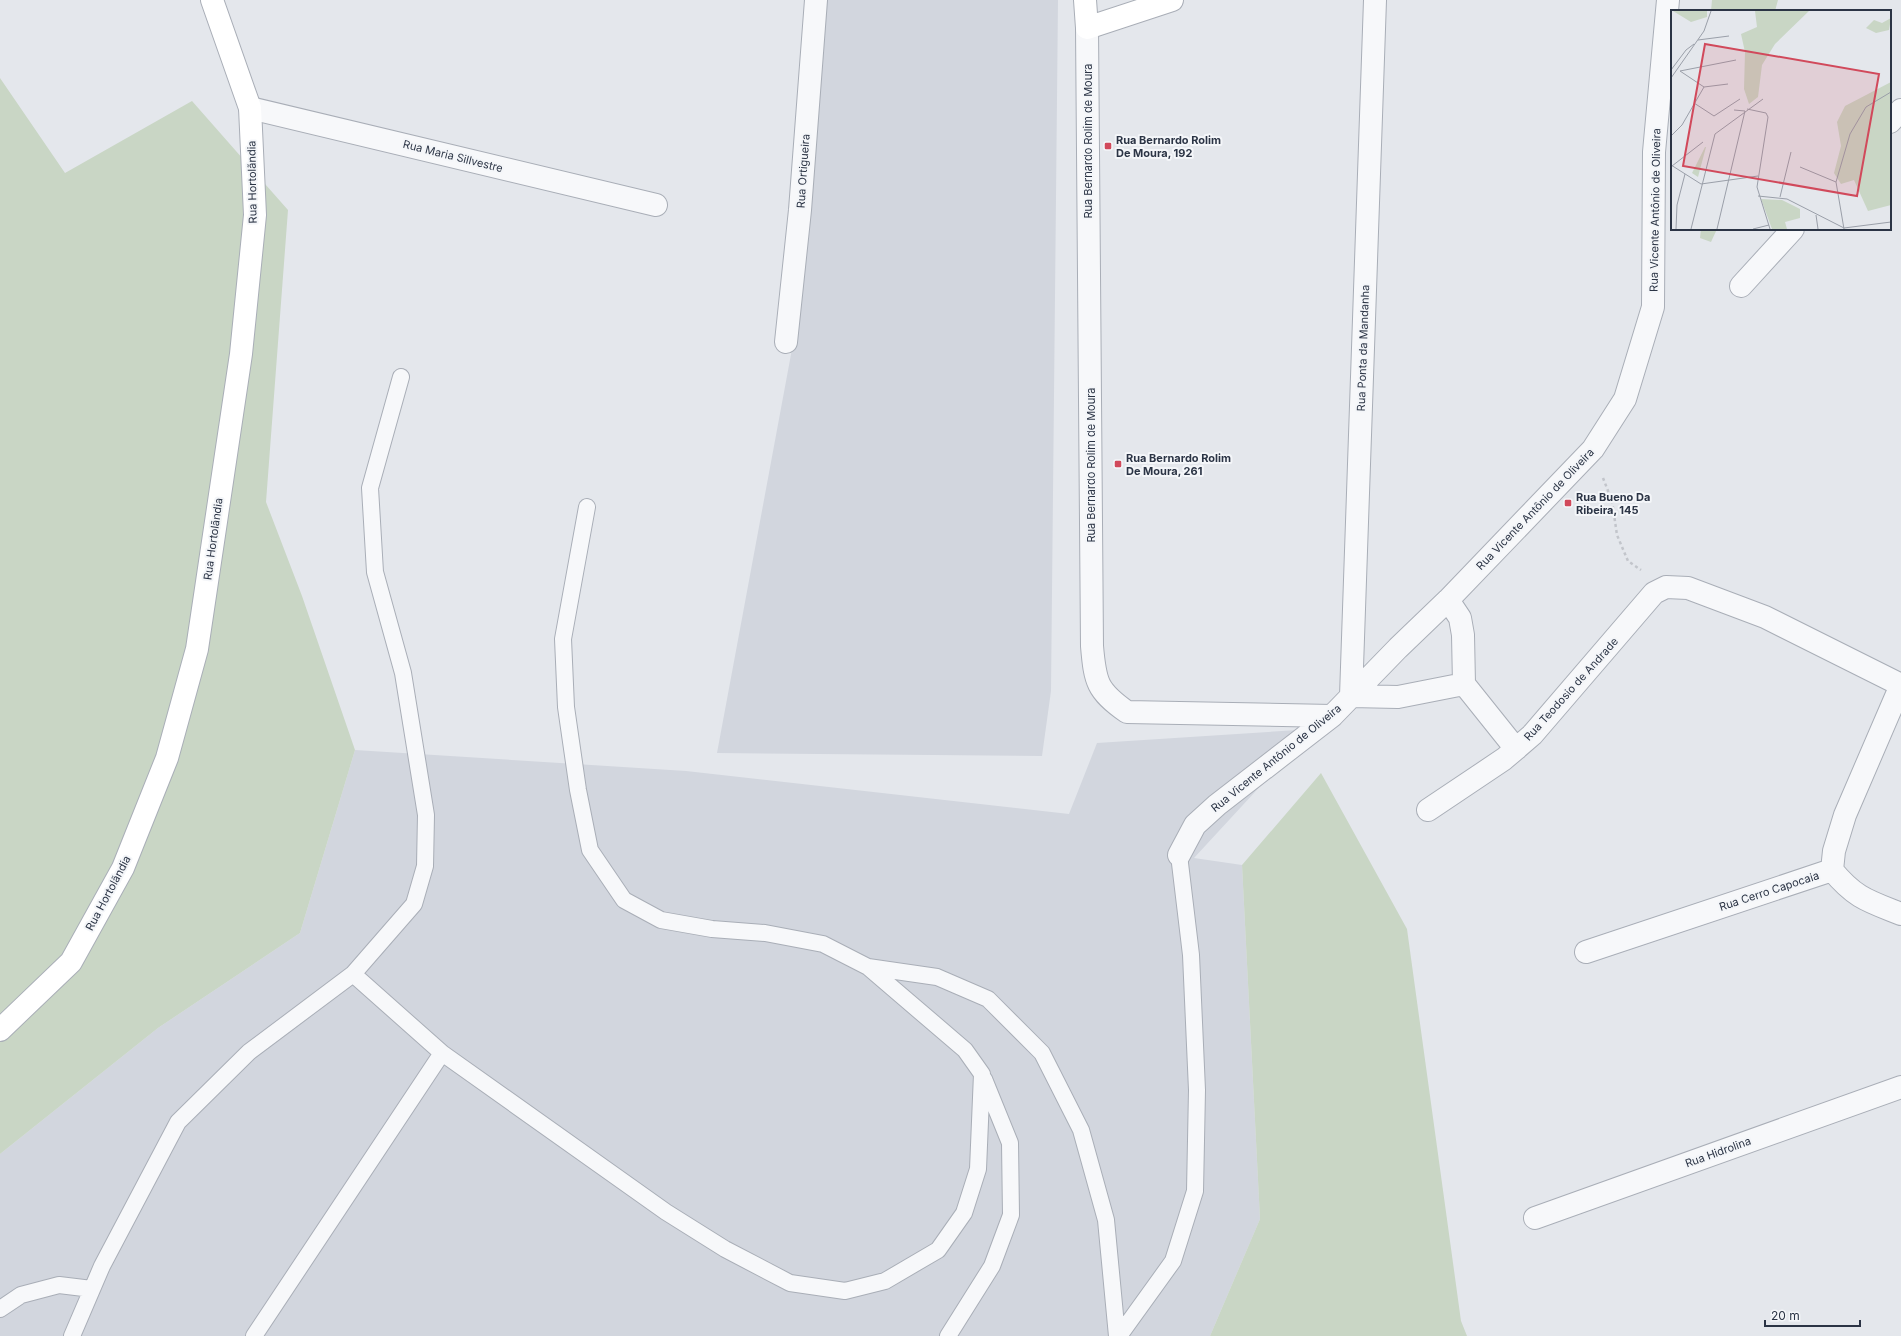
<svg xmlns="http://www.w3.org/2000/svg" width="1901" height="1336" viewBox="0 0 1901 1336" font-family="Inter,sans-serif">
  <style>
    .built { fill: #d2d6de }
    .green { fill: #c9d6c5 }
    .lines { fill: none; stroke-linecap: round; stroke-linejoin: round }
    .lane-casing { stroke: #a9aeb7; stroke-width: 18 }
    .street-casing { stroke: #a9aeb7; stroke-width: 24 }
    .secondary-casing { stroke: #a9aeb7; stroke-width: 24 }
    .path { stroke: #c2c5cb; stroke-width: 2.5; stroke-dasharray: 3 3; stroke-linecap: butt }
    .lane { stroke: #f7f8fa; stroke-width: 16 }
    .street { stroke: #f7f8fa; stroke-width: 22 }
    .secondary { stroke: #fff; stroke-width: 22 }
    .poi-dot { fill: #d1495b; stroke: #f4f6f9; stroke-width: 1.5 }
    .labels { text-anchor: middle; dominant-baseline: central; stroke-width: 4; stroke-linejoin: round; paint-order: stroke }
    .poi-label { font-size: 11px; font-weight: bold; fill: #2b3445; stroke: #f4f6f9; text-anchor: start }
    .street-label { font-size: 11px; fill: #2b3445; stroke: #f4f6f9 }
    .inset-road { fill: none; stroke: #9a9fa9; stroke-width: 1 }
    .view { fill: #d1495b; fill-opacity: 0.15; stroke: #d1495b; stroke-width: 2 }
    .inset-edge { fill: none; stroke: #2b3445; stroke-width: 2 }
  </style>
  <rect width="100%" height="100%" fill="#e4e7ec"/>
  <path class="built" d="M827,0H1058L1051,691L1042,756L717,753L792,349Z
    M1313,729L1194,858L1242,865L1260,1219L1210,1336H0V1154L158,1028L300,933L355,750L686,771L1069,814L1097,743Z"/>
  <path class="green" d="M1712,0H1778L1775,11H1711Z
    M0,78L65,173L192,101L288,210L266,502L302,596L355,750L300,933L158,1028L0,1154Z
    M1701,229H1717L1711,242L1700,238Z
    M1321,773L1407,929L1461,1321L1467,1336H1210L1260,1219L1242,865Z"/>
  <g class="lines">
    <g class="lane-casing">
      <path id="lane" d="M868,967L937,977L988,999L1042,1053L1081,1130L1106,1220L1117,1336
        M353,974L442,1053L666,1212L725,1249L790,1283L845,1291L885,1281L938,1250L964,1213L978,1169L982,1074L965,1050L868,967L823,944L765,933L712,929L661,920L624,900L590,850L578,790L566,707L563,639L587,507
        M0,1309L21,1295L59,1285L92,1289
        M72,1336L102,1266L178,1122L249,1052L353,974L414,904L425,866L426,815L403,673L375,572L370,488L401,377
        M254,1336L442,1053
        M948,1336L992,1266L1011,1215L1010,1143L984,1079
        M1119,1336L1173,1261L1195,1191L1197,1090L1191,955L1179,855"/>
    </g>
    <g class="street-casing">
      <path id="street" d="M1375,0L1351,696L1398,697L1464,684
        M1087,28L1092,646C1095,682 1097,691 1127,712L1332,716
        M250,108L656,205
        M1890,122L1901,110
        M1741,286L1793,229
        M786,342L800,210L816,0
        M1448,600L1460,618L1463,635L1464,684L1516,749
        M1428,810L1504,759L1532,735L1654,593L1666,587L1688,588L1765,617L1901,685
        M1179,855L1195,825L1217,805L1332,716L1398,648L1448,600L1593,449L1625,399L1653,307L1654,152L1668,0
        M1832,870C1855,898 1868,901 1901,914
        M1586,952L1832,870L1834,851L1845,815L1901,685
        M1535,1218L1901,1087"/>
    </g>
    <g class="secondary-casing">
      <path id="secondary" d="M1085,0L1087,28L1172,0
        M0,1030L71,962L123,868L167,758L197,649L241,354L255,215L250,108L212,0"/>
    </g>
    <path class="path" d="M1603,478L1612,501L1617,535L1628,561L1641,570"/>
    <use href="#lane" class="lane"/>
    <use href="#street" class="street"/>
    <use href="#secondary" class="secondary"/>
  </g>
  <g class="poi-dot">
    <rect x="1104" y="142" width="8" height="8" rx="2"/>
    <rect x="1114" y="460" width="8" height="8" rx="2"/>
    <rect x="1564" y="499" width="8" height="8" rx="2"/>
  </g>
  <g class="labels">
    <g class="poi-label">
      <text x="1116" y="140">Rua Bernardo Rolim<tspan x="1116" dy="13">De Moura, 192</tspan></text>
      <text x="1126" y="458">Rua Bernardo Rolim<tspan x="1126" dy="13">De Moura, 261</tspan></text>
      <text x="1576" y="497">Rua Bueno Da<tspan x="1576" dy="13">Ribeira, 145</tspan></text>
    </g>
    <g class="street-label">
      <text transform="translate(1088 141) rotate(-90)">Rua Bernardo Rolim de Moura</text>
      <text transform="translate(453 156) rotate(14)">Rua Maria Sillvestre</text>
      <text transform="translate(803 171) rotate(-86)">Rua Ortigueira</text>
      <text transform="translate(252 182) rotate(-91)">Rua Hortolãndia</text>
      <text transform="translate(1655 210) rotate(-89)">Rua Vicente Antônio de Oliveira</text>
      <text transform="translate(1363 348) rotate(-88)">Rua Ponta da Mandanha</text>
      <text transform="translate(1091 465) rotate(-90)">Rua Bernardo Rolim de Moura</text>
      <text transform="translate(1535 509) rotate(-46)">Rua Vicente Antônio de Oliveira</text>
      <text transform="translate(213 539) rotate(-82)">Rua Hortolãndia</text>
      <text transform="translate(1571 689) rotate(-48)">Rua Teodosio de Andrade</text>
      <text transform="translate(1276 758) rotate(-39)">Rua Vicente Antônio de Oliveira</text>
      <text transform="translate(1769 891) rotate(-18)">Rua Cerro Capocaia</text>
      <text transform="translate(108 893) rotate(-62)">Rua Hortolãndia</text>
      <text transform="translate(1718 1152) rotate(-20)">Rua Hidrolina</text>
    </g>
  </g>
  <g transform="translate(1671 10)">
    <rect width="220" height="220" fill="#e4e7ec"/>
    <path d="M2,1H36V7L20,12ZM84,1H138L104,34L91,55L87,87L78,94L73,79L74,42L70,24L86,17ZM220,8L218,20L205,23L195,18L203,10L211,13ZM220,72V195L197,201L183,170L170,174L163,163L170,136L166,112L174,96ZM34,137H35L27,167L21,163ZM90,189L111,190L129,199V208L114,212L116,219H101Z" fill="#c9d6c5"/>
    <path class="inset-road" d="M27,30L58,26M0,60L15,40L23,34M9,61L65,50M9,61L33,77M0,68L33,21L40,1M23,93L43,106L69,89M76,99L95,103L97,107L86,177L99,219M0,126L11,115L33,77L57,74M0,155L30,174L87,166M1,156L32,132M129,157L165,172M87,186L116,189L173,218L220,212M109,187L120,142M145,205L147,219M5,219L6,195L14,164M20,219L44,124L92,89M46,219L74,101L63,100M82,219L98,215M173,219L165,172L179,124L195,97L220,82"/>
    <path class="view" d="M34,34L208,64L186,186L12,156Z"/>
    <rect width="220" height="220" class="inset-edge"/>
  </g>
  <path d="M1765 1320v6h95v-6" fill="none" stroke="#2b3445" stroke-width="2"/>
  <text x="1771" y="1320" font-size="12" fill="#2b3445" stroke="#f4f6f9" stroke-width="3" paint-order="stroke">20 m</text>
</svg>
